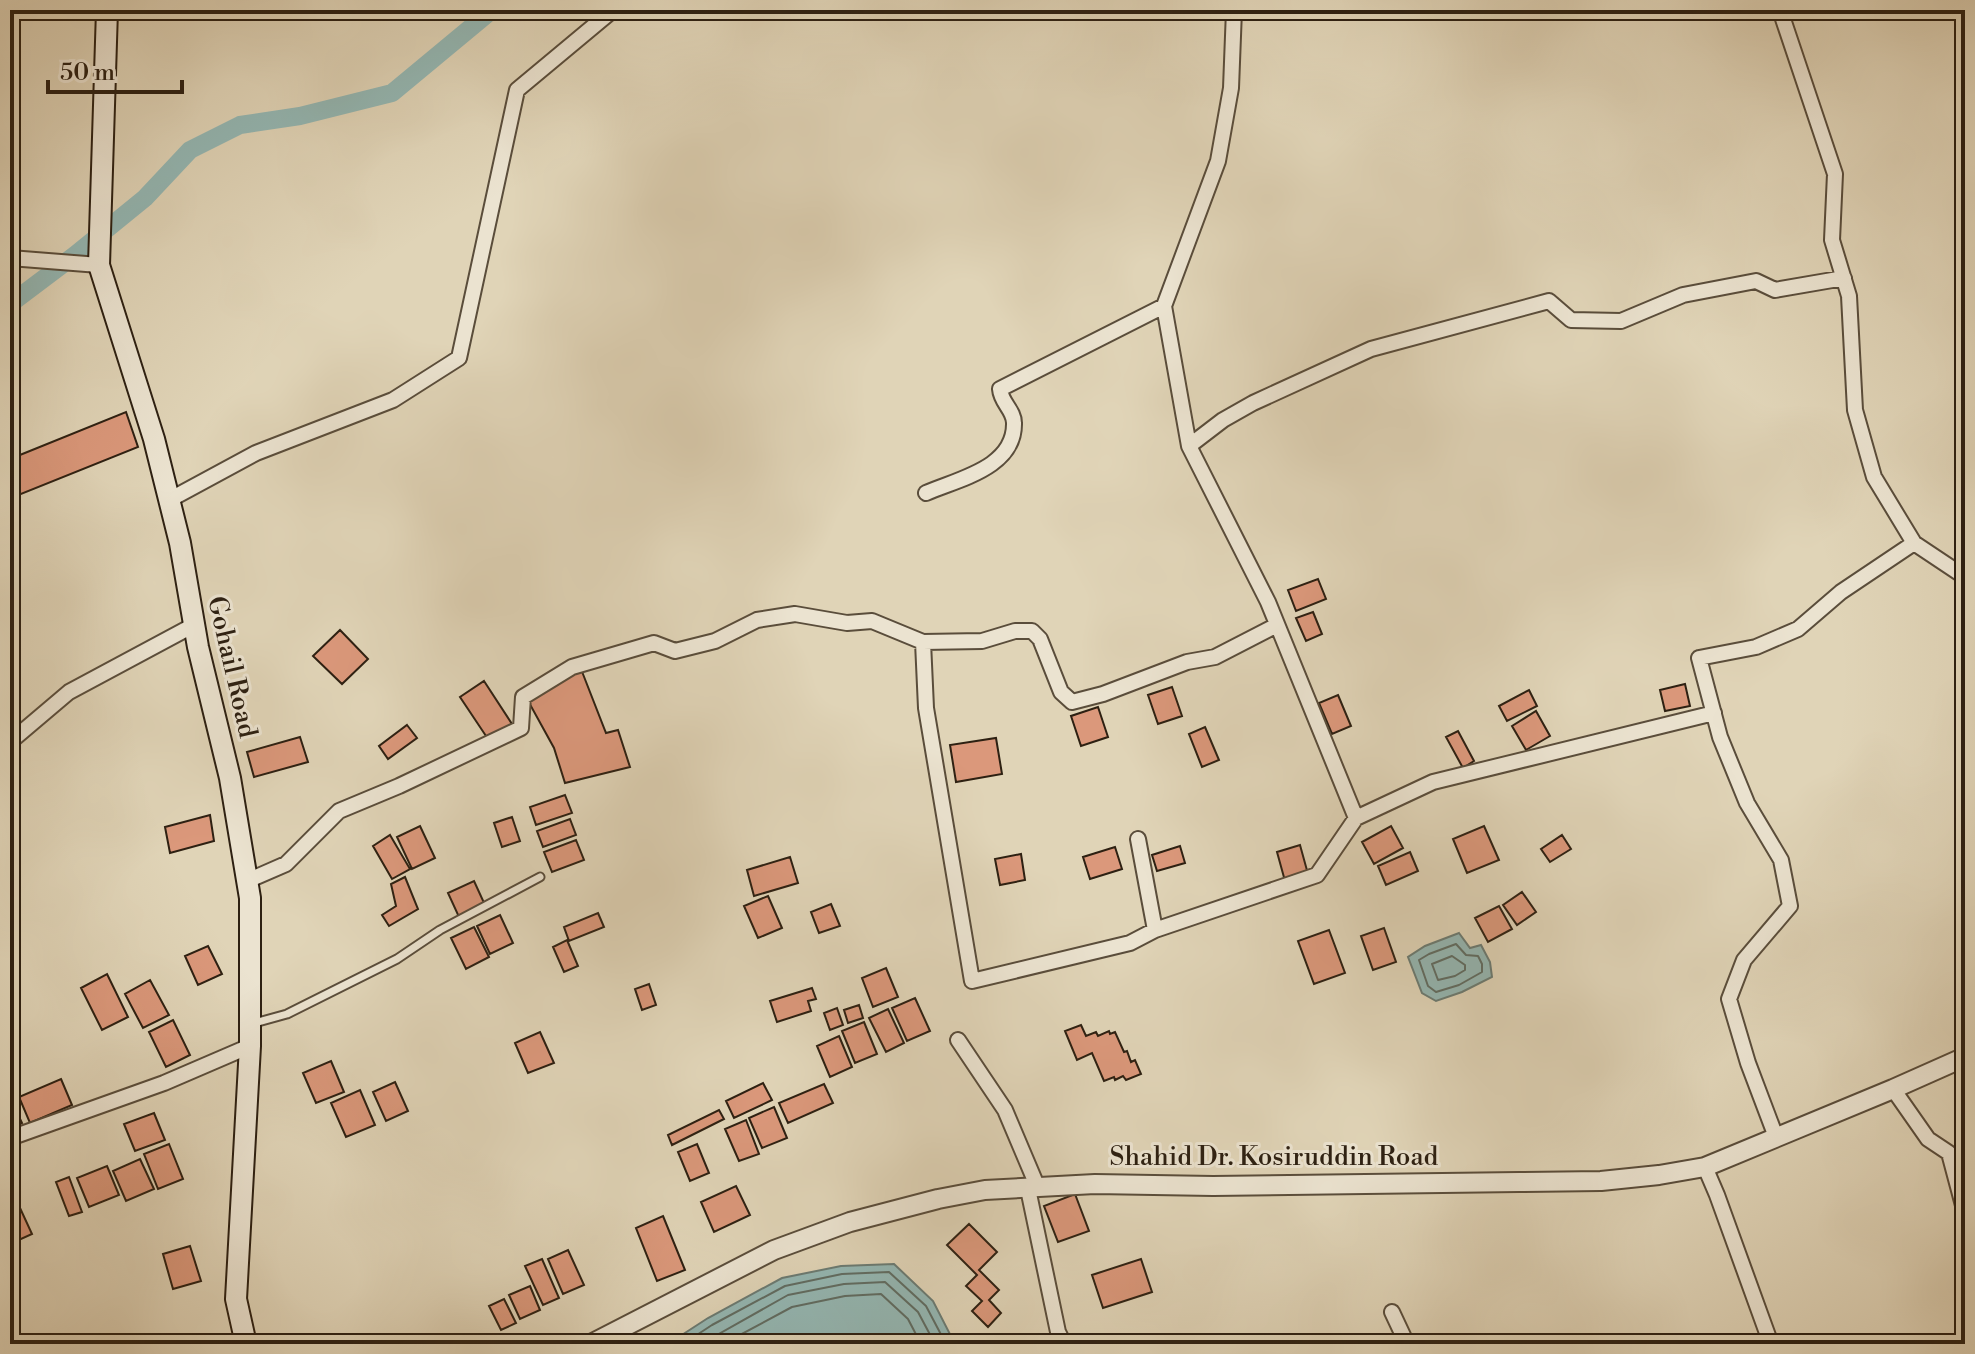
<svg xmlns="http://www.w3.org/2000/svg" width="1975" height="1354" viewBox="0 0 1975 1354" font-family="'Libre Bodoni',serif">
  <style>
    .water { fill: #94b7b3; stroke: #6b7b73; stroke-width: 2 }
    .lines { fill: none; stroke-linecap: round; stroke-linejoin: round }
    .shore { stroke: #606c62; stroke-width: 2 }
    .canal { stroke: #94b7b3; stroke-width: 18 }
    .building { fill: #db987b; stroke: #2d2012; stroke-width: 2 }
    .service-casing { stroke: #5a4d3b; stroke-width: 11 }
    .minor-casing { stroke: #5a4d3b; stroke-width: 18 }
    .tertiary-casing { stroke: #5a4d3b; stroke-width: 22 }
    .secondary-casing { stroke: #2d2012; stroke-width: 24 }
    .service { stroke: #ebe3d0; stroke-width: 7 }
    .minor { stroke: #ebe3d0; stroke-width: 14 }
    .tertiary { stroke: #ebe3d0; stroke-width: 18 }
    .secondary { stroke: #ebe3d0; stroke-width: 20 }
    .labels { text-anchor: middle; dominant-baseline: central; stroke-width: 6; stroke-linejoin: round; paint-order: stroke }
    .street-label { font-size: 26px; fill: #2d2012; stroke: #ebe3d0 }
  </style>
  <rect width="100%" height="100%" fill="#e0d4b7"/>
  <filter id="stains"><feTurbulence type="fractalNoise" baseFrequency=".0025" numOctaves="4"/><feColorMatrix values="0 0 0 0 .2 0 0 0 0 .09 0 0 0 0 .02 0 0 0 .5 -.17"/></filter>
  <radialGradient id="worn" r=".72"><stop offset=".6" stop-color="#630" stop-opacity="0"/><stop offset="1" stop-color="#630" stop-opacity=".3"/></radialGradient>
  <path class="water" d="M1459,933L1470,948L1481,945L1490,962L1492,977L1462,992L1436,1001L1422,993L1408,957L1425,946Z
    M894,1264L933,1301L955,1344H668L708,1318L782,1278L841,1266Z"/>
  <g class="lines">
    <path class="shore" d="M1456,944L1466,955L1478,956L1482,964V972L1459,985L1436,992L1428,986L1419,960L1429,954Z
      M1452,956L1465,965V970L1455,976L1438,980L1432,964Z
      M683,1344L712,1325L785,1286L842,1274L889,1272L926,1306L946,1344
      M701,1344L788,1295L844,1284L885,1282L918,1312L935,1344
      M723,1344L792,1307L845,1296L881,1294L908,1319L921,1344"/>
    <path class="canal" d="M10,304L75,255L145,198L190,150L240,125L300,116L392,93L492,10"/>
  </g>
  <path class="building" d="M126,412L138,447L16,496L10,478V459Z
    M1318,579L1326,599L1296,611L1288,590Z
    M1313,612L1322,634L1306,641L1296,618Z
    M340,630L368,659L342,684L313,656Z
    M581,669L606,733L618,730L630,767L565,783L554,748L527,699Z
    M484,681L512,724L488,739L460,697Z
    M1685,684L1690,706L1665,711L1660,690Z
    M1172,687L1182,716L1158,724L1148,695Z
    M1529,690L1537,706L1507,721L1499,706Z
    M1338,695L1351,726L1332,734L1319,703Z
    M1098,707L1108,737L1081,746L1071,716Z
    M1536,711L1550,736L1526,750L1512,726Z
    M407,725L417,738L388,759L379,746Z
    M1205,727L1219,760L1202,767L1189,734Z
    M1458,731L1474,761L1463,768L1446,737Z
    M300,737L308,762L254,777L247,752Z
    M996,738L1002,774L956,782L950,745Z
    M565,795L572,813L536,825L530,807Z
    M210,815L214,841L170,853L165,827Z
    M512,817L520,841L502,847L494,823Z
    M570,819L576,835L543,847L537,831Z
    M420,826L435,858L412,869L397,837Z
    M1391,826L1403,848L1374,864L1362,842Z
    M1484,826L1499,860L1467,873L1453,839Z
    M390,835L410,869L392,879L373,846Z
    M1562,835L1571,849L1550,862L1541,849Z
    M576,840L584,860L552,872L544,852Z
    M1300,845L1308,874L1285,881L1277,852Z
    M1180,846L1185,863L1157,871L1152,855Z
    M1115,847L1122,869L1090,879L1083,857Z
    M1410,852L1418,871L1386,885L1378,866Z
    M1021,854L1025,880L1000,885L995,859Z
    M790,857L798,883L754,896L747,870Z
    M405,877L418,909L389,926L382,915L396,906L391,884Z
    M474,881L485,905L459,917L448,893Z
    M1522,892L1536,912L1517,925L1503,905Z
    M768,896L782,928L758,938L744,906Z
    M831,904L840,926L819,933L811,912Z
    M1499,906L1512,929L1488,942L1475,918Z
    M598,913L604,927L569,941L564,927Z
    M500,915L513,943L490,954L477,926Z
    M474,927L489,957L466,969L451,938Z
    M1384,928L1396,962L1373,970L1361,936Z
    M1329,930L1345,973L1314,984L1298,941Z
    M567,940L578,966L564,972L553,947Z
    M208,946L222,974L198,985L185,956Z
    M886,968L898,997L873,1007L862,978Z
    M107,974L128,1017L102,1030L81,988Z
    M150,980L169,1015L143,1028L125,994Z
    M649,984L656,1005L642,1010L635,989Z
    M812,988L816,999L808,1001L811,1011L777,1022L770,1001Z
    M915,998L930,1031L907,1041L892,1008Z
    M859,1005L863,1018L848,1023L844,1010Z
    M837,1008L843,1025L830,1030L824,1013Z
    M888,1009L904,1043L886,1052L869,1018Z
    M173,1020L190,1055L166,1067L149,1032Z
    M864,1022L877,1054L855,1063L842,1031Z
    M1081,1025L1086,1036L1096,1032L1098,1036L1109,1031L1110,1034L1115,1032L1124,1052L1127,1051L1131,1062L1135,1060L1141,1074L1126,1080L1123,1076L1115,1080L1114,1077L1104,1081L1092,1053L1077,1060L1065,1031Z
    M540,1032L554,1063L528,1073L515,1043Z
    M839,1036L852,1067L830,1077L817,1046Z
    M331,1061L344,1092L316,1103L303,1073Z
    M61,1079L72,1105L30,1123L19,1097Z
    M395,1082L408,1111L386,1121L373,1092Z
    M763,1083L772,1100L734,1118L726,1101Z
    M824,1084L833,1103L788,1123L779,1103Z
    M360,1090L375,1125L346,1137L331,1103Z
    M10,1098L22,1123L10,1128Z
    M774,1107L787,1138L762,1148L749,1118Z
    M719,1110L724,1119L672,1145L668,1135Z
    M154,1113L165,1140L135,1151L124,1124Z
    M746,1120L759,1154L739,1161L725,1129Z
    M169,1144L183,1179L158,1189L144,1154Z
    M697,1144L709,1173L690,1181L678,1152Z
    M140,1159L154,1189L126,1201L113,1171Z
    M107,1166L119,1195L89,1207L77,1178Z
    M69,1177L82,1212L69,1216L56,1182Z
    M736,1186L750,1215L714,1232L701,1202Z
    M1075,1194L1089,1231L1058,1242L1044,1206Z
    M20,1208L32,1234L10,1244V1213Z
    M663,1216L685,1270L657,1281L636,1228Z
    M969,1224L997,1252L979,1270L999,1290L989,1300L1001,1313L988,1327L972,1311L982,1301L966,1286L977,1275L947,1245Z
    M190,1246L201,1281L173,1289L163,1254Z
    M568,1250L584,1285L563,1294L548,1259Z
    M542,1259L559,1298L543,1305L525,1266Z
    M1141,1259L1152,1292L1103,1308L1092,1275Z
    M530,1286L540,1310L520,1319L509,1295Z
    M504,1299L516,1323L501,1330L489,1306Z"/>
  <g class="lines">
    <g class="service-casing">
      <path id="service" d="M251,1024L287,1014L397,959L440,930L540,877"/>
    </g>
    <g class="minor-casing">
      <path id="minor" d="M1780,10L1835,174L1832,240L1849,296L1855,410L1874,477L1914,543L1965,577
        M10,258L99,265
        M1189,446L1223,420L1253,403L1371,349L1549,301L1571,320L1621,321L1683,295L1756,281L1775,290L1844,278
        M926,493C958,479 1015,468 1014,423C1014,410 1001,403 1000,389L1164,306
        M169,500L256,453L393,400L459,358L517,90L613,10
        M923,642L926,708L972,981L1130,943L1155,930L1317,875L1356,818L1268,602L1189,446L1164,306L1218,161L1231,88L1234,10
        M10,742L69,692L194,625
        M1356,818L1433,782L1714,713
        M1138,839L1155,930
        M247,881L286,864L339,811L399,786L521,728L523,697L572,667L654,643L675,651L715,641L757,620L795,614L847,623L872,621L923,642L982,641L1015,631H1032L1040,639L1061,692L1072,702L1103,694L1187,662L1215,657L1277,625
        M958,1040L1005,1110L1038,1188
        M1893,1089L1928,1139L1949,1153L1965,1213
        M1776,1137L1748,1063L1729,999L1744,960L1790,906L1781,860L1747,803L1720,737L1699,658L1756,647L1798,629L1841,592L1914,543
        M10,1138L164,1083L250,1046
        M1705,1167L1717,1195L1771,1344
        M1028,1189L1058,1332L1064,1344
        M1392,1312L1407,1344"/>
    </g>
    <g class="tertiary-casing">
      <path id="tertiary" d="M591,1344L774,1250L850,1222L938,1199L985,1190L1095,1184L1213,1186L1519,1182L1601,1181L1659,1175L1705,1167L1893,1089L1965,1057"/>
    </g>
    <g class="secondary-casing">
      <path id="secondary" d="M107,10L99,265L154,439L180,543L198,647L230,778L250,898V1046L236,1299L246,1344"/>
    </g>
    <use href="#service" class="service"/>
    <use href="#minor" class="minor"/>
    <use href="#tertiary" class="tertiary"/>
    <use href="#secondary" class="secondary"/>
  </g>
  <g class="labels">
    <g class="street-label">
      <text transform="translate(232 667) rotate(77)">Gohail Road</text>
      <text x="1274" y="1157">Shahid Dr. Kosiruddin Road</text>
    </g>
  </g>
  <rect width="1975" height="1354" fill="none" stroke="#e0d4b7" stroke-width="40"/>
  <rect x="12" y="12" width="1951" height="1330" fill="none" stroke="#2d2012" stroke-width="4"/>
  <rect x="20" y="20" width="1935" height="1314" fill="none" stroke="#2d2012" stroke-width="2"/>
  <path d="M48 80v12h134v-12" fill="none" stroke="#2d2012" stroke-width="4"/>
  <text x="60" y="80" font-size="24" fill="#2d2012" stroke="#ebe3d0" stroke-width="6" paint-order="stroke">50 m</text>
  <rect width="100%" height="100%" filter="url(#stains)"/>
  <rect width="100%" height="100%" fill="url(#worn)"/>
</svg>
